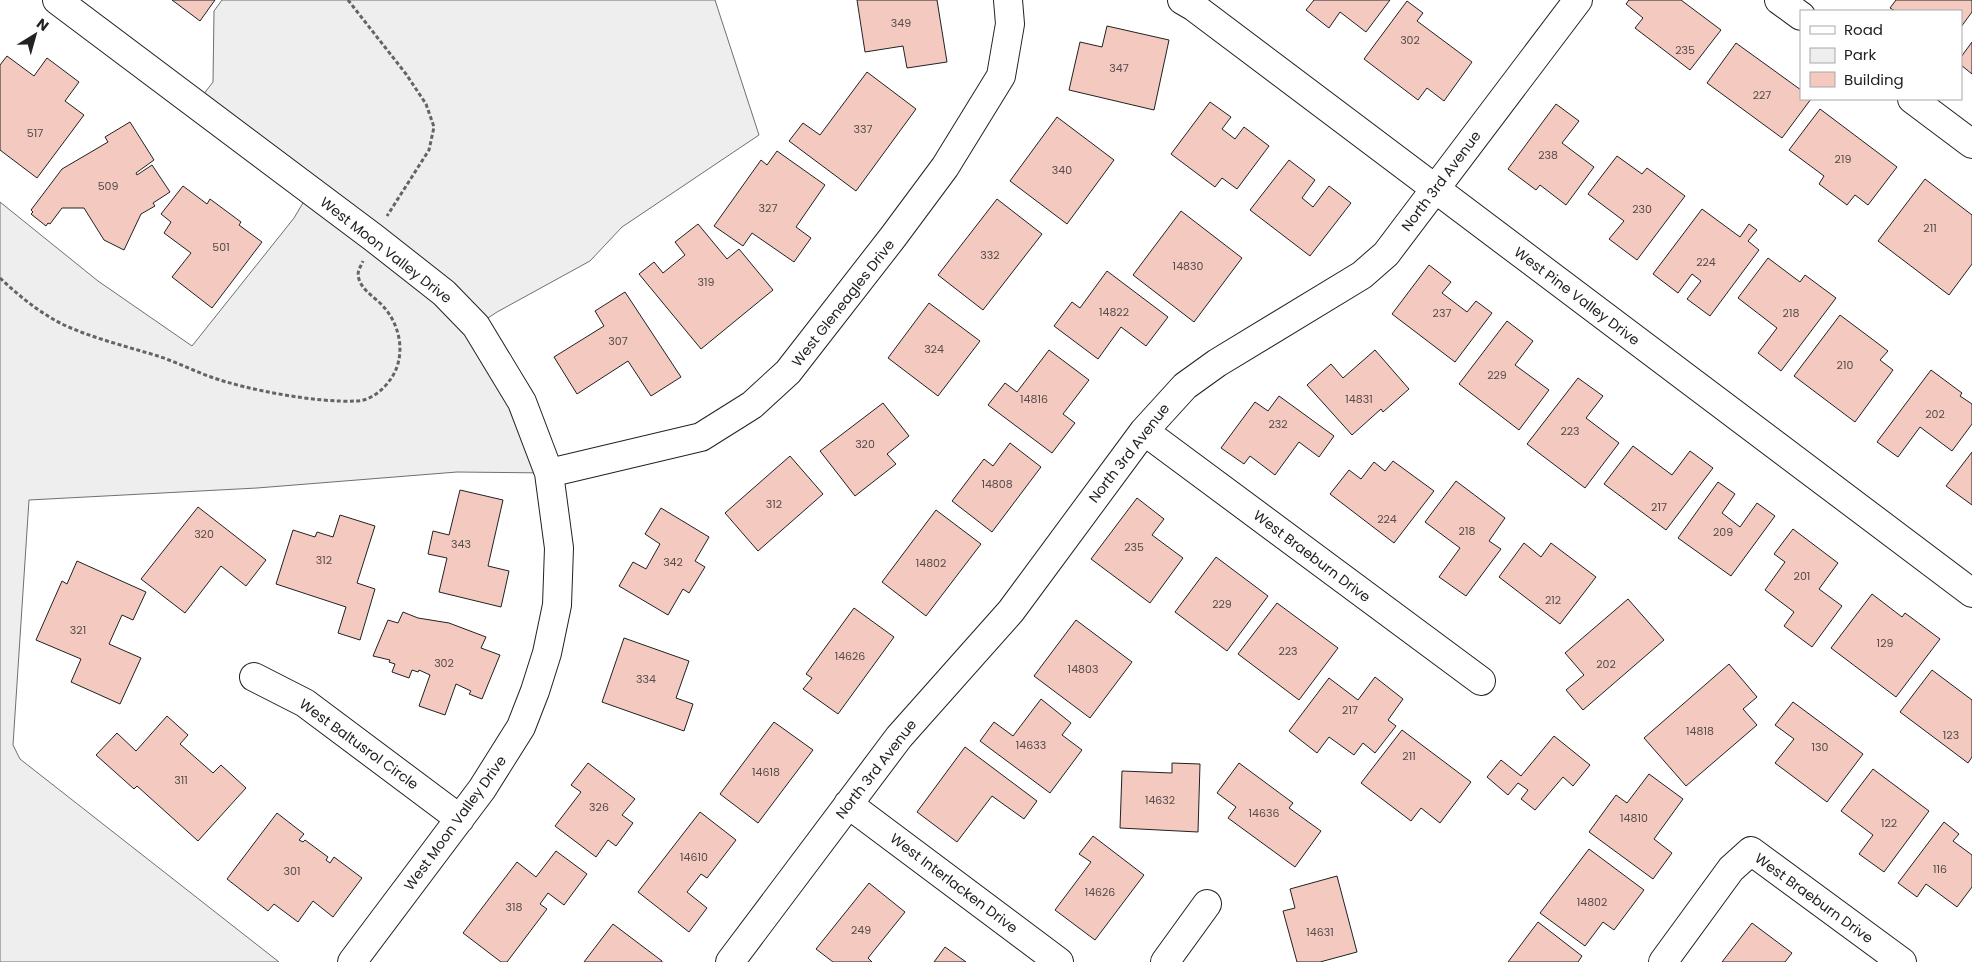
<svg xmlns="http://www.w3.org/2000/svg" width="1972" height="962" viewBox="0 0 1972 962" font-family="Poppins,sans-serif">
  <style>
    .green { fill: #eee; stroke: #6f6f6f }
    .building { fill: #f3c9c0; stroke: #222 }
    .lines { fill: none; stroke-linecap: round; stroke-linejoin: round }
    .minor-casing { stroke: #222; stroke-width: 30 }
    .path { stroke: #646464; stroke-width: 3; stroke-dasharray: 4 2.5; stroke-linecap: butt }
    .minor { stroke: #fff; stroke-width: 28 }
    .labels { text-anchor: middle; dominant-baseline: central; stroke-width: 4; stroke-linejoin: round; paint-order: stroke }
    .number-label { font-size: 11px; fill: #564c4a }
    .street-label { font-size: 14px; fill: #222; stroke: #fff }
  </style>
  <rect width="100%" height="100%" fill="#fff"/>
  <path class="green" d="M222,0H715L759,135L622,227L590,261L497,312L476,326L549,473L457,472L257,488L29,500L13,745L20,759L279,962H0V202L98,281L192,346L294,218L310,191L196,104L213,82L214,11Z"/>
  <path class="building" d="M172,0H215L200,21Z
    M857,0H937L947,62L907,68L903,46L865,52Z
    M1314,0H1390L1366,32L1340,12L1329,28L1306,10Z
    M1629,0H1681L1721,30L1690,70L1635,28L1643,18L1626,4Z
    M1896,0H1972V12L1961,27V11H1895L1890,8Z
    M1407,1L1423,13L1417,21L1472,62L1444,101L1427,88L1418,100L1364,59Z
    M1107,26L1169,40L1154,110L1069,90L1080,42L1102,47Z
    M1972,42V74L1961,65V57Z
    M1736,43L1801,90V99H1811L1782,138L1707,83Z
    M7,56L34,76L47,58L79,82L65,101L84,115L37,178L0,150V65Z
    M867,72L916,109L856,191L789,141L803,123L820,135Z
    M1210,102L1231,117L1222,129L1235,139L1244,127L1269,146L1237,189L1222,178L1215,187L1171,154Z
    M1556,104L1579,121L1562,143L1594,167L1566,205L1540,185L1536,190L1508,169Z
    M1820,109L1897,167L1868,205L1855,195L1847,205L1819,184L1824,176L1789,150Z
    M1057,117L1114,160L1067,224L1010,181Z
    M130,122L154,160L136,173L137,175L152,165L170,192L153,203L155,206L141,214L124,250L104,240L84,208H62L50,224L48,223L46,226L31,214L33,212L31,210L62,169L108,142L105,137Z
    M777,151L825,185L796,227L811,238L794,262L752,233L743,246L714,226L761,160L767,165Z
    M1617,156L1642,174L1647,168L1685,196L1637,260L1609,239L1624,221L1588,194Z
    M1289,160L1315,180L1302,198L1313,207L1329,186L1351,203L1310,256L1250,210Z
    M1925,179L1972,215V264L1949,295L1878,241Z
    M183,186L207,204L210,199L241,222L239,225L262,242L212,308L172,277L191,253L164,233L171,222L161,214Z
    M997,199L1042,234L983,310L938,275Z
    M1702,209L1740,237L1749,224L1757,230L1748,241L1759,250L1710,316L1687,299L1701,281L1692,274L1678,293L1653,274Z
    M1181,211L1242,258L1194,322L1133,275Z
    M698,224L727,259L739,249L773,290L701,349L639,274L654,262L663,273L685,255L675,242Z
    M1768,258L1800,282L1805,275L1836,298L1781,371L1758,353L1777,328L1738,298Z
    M1429,265L1451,282L1442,293L1467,312L1476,301L1492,313L1455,362L1392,314Z
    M1107,271L1168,317L1146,346L1121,327L1098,359L1054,326L1072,302L1080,308Z
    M625,292L681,377L651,396L628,361L577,394L554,357L604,326L595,311Z
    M929,303L980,341L938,396L888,358Z
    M1840,315L1888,351L1880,360L1893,370L1855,422L1794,376Z
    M1507,321L1533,341L1515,365L1549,390L1519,430L1459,384Z
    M1049,350L1089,380L1063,414L1075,423L1052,453L988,405L1005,383L1017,392Z
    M1375,350L1409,389L1383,412L1381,409L1352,435L1307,385L1331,364L1343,378Z
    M1931,370L1962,393L1960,396L1972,404V424L1952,451L1920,427L1898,457L1877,442Z
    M1578,378L1603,396L1586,418L1619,443L1585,488L1527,444Z
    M1279,396L1334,436L1319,457L1299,442L1275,475L1250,456L1244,464L1221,448L1255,402L1268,411Z
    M883,403L909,436L887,454L896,464L855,496L820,451Z
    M1010,443L1041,467L992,532L952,501L984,459L993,466Z
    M1633,446L1672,475L1690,451L1713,468L1666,530L1604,484Z
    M1972,452V505L1946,486Z
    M790,456L823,494L758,551L725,513Z
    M1393,461L1434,491L1394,543L1330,494L1349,470L1361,479L1374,462L1385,471Z
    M1456,481L1505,518L1489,541L1501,549L1466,596L1439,577L1460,548L1425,522Z
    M1718,482L1735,494L1722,513L1740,527L1757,503L1775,516L1731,576L1678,538Z
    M460,490L503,500L488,566L509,571L501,607L439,592L447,558L428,554L433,531L449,535Z
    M1137,498L1164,519L1152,535L1183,558L1150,603L1091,559Z
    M198,507L266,560L246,586L221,566L185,613L141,579Z
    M661,508L709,537L695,561L705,567L689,593L683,589L668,615L619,586L633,562L646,569L660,544L645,534Z
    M936,510L981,544L926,616L882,582Z
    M340,515L375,526L357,583L375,589L360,640L338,633L346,607L276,584L293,530L315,537L317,532L333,537Z
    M1793,529L1838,563L1819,589L1842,606L1812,647L1784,626L1794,612L1765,590L1785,562L1774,554Z
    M1524,543L1541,557L1551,543L1596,577L1560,624L1499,577Z
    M1216,557L1268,596L1227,651L1175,612Z
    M77,561L146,592L133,620L122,615L109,644L141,658L120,704L71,682L81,659L36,640L62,581L67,584Z
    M1872,594L1902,617L1905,613L1940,639L1896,697L1831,648Z
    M1628,599L1664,640L1583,710L1566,690L1584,675L1565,653Z
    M1277,603L1338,648L1299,700L1238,654Z
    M854,608L894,637L838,714L803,689L812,678L806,674Z
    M403,612L418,618L449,623L486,637L481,648L500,655L482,699L469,694L471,691L456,684L445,715L419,706L430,675L419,670L418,672L412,670L409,678L392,672L395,664L389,662L390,660L373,656L388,620L398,623Z
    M1076,620L1132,662L1090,718L1034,676Z
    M624,638L689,661L676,698L693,704L684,731L602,702Z
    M1729,664L1757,697L1743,709L1757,725L1686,786L1644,738Z
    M1932,670L1972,700V757L1968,763L1900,712Z
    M1375,677L1403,699L1388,720L1396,726L1375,753L1363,743L1354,755L1329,737L1317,753L1289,731L1329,678L1358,700Z
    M1041,699L1071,723L1062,735L1082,750L1050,793L980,741L994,722L1013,736Z
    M1793,702L1863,754L1827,802L1775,763L1794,739L1775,725Z
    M167,716L188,735L180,744L213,773L221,765L246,788L198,841L137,786L134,789L96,755L117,733L136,751Z
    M774,722L813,750L758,823L720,794Z
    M1402,730L1471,782L1440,823L1421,808L1411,821L1361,783Z
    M1554,736L1590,765L1573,786L1563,777L1535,810L1521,799L1528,790L1518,783L1508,795L1487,777L1501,760L1521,776Z
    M965,747L1037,801L1024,819L992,796L957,842L917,812Z
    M588,763L635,799L622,815L633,823L616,846L608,840L596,857L555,826L581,792L571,785Z
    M1172,763L1200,764L1198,832L1120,828L1122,771L1172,773Z
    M1239,763L1293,803L1289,808L1321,831L1295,867L1228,818L1236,807L1217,793Z
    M1873,769L1929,811L1884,872L1859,854L1873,835L1841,811Z
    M1649,774L1683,799L1654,839L1672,853L1653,879L1589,832L1616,795L1627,803Z
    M700,812L736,840L707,878L701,874L687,892L707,908L689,932L638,892Z
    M277,813L304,834L299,840L303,842L305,840L328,857L326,860L330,863L334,857L362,878L333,917L313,901L298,922L274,904L268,911L227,879Z
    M1944,822L1959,834L1953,841L1972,855V887L1957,907L1926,884L1917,897L1898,883Z
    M1093,836L1144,875L1095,940L1055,910L1091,862L1079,854Z
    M1589,849L1644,890L1614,930L1603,922L1585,946L1540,913Z
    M556,851L587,874L564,905L548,893L540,904L547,909L507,962H501L463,933L517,862L536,877Z
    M1337,876L1357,952L1320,962H1297L1283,911L1295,908L1290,889Z
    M869,883L905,912L868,958L872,962H833L816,949Z
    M1538,922L1582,956L1578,962H1508Z
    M1752,923L1792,953L1785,962H1722Z
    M613,924L662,961V962H584Z
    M945,947L966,962H934Z"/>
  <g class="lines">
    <g class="minor-casing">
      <path id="minor" d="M57,0L374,238L444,293L476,326L522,402L549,473L559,548L557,605L547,653L535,691L521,727L482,789L352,962
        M1182,0L1194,7L1972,593
        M1779,0L1801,16
        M1912,99L1972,144
        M1144,431L1481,681
        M549,473L701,437L752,405L788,372L893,237L945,167L1001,76L1010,24L1008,0
        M254,677L305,703L460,819
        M848,804L1059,962
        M730,962L899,737L1011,611L1144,431L1185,386L1217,363L1362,275L1386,254L1578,0
        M1165,962L1207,904
        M1663,962L1731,869L1751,851L1902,962"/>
    </g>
    <path class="path" d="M348,0L406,74L426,104L434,127L429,150L387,216
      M0,278C19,296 40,313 64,325C95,339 129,347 161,357C178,363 194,371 211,377C247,390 318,403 356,401C370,401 383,390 390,380C407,357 401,324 381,304C372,295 360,289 358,275C358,270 361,266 363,261"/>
    <use href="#minor" class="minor"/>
  </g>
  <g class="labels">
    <g class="number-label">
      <text x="901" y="23">349</text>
      <text x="1410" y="40">302</text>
      <text x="1685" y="50">235</text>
      <text x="1119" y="68">347</text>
      <text x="1762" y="95">227</text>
      <text x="863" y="129">337</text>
      <text x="35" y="133">517</text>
      <text x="1548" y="155">238</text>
      <text x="1843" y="159">219</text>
      <text x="1062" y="170">340</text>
      <text x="108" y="186">509</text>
      <text x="768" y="208">327</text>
      <text x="1642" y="209">230</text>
      <text x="1930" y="228">211</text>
      <text x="221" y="247">501</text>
      <text x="990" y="255">332</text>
      <text x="1706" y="262">224</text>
      <text x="1188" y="266">14830</text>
      <text x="706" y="282">319</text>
      <text x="1114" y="312">14822</text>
      <text x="1442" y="313">237</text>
      <text x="1791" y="313">218</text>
      <text x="618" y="341">307</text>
      <text x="934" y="349">324</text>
      <text x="1845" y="365">210</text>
      <text x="1497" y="375">229</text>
      <text x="1034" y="399">14816</text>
      <text x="1359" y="399">14831</text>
      <text x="1935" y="414">202</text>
      <text x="1278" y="424">232</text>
      <text x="1570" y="431">223</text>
      <text x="865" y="444">320</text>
      <text x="997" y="484">14808</text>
      <text x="774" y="504">312</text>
      <text x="1659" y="507">217</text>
      <text x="1387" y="519">224</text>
      <text x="1467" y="531">218</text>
      <text x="1723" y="532">209</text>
      <text x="204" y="534">320</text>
      <text x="461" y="544">343</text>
      <text x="1134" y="547">235</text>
      <text x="324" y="560">312</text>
      <text x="673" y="562">342</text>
      <text x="931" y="563">14802</text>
      <text x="1802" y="576">201</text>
      <text x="1553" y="600">212</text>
      <text x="1222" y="604">229</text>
      <text x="78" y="630">321</text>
      <text x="1885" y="643">129</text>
      <text x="1288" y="651">223</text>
      <text x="850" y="656">14626</text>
      <text x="444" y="663">302</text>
      <text x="1606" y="664">202</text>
      <text x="1083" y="669">14803</text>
      <text x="646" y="679">334</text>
      <text x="1350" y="710">217</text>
      <text x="1700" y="731">14818</text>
      <text x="1951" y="735">123</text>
      <text x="1031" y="745">14633</text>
      <text x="1820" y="747">130</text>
      <text x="1409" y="756">211</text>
      <text x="766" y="772">14618</text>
      <text x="181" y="780">311</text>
      <text x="1160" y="800">14632</text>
      <text x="599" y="807">326</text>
      <text x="1264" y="813">14636</text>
      <text x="1634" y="818">14810</text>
      <text x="1889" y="823">122</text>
      <text x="694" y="857">14610</text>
      <text x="1940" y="869">116</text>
      <text x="292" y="871">301</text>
      <text x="1100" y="892">14626</text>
      <text x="1592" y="902">14802</text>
      <text x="514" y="907">318</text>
      <text x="861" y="930">249</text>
      <text x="1320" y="932">14631</text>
    </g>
    <g class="street-label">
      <text transform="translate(1441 181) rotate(-53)">North 3rd Avenue</text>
      <text transform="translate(386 250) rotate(38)">West Moon Valley Drive</text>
      <text transform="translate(1577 296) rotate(37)">West Pine Valley Drive</text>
      <text transform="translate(843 303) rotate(-52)">West Gleneagles Drive</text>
      <text transform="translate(1129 453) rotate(-52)">North 3rd Avenue</text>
      <text transform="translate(1312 556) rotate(37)">West Braeburn Drive</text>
      <text transform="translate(359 744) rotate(36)">West Baltusrol Circle</text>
      <text transform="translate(876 769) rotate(-52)">North 3rd Avenue</text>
      <text transform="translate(455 823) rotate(-54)">West Moon Valley Drive</text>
      <text transform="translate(954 883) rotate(37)">West Interlacken Drive</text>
      <text transform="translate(1814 898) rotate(36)">West Braeburn Drive</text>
    </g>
  </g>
  <rect x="1800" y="10" width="162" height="90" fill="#ffffff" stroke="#a7a7a7"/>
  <rect x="1810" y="26" width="25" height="8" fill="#ffffff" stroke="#a7a7a7"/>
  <text x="1844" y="35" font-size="15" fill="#222222">Road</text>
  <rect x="1810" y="48" width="25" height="15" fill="#eeeeee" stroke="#a7a7a7"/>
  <text x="1844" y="60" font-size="15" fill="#222222">Park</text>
  <rect x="1810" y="72" width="25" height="15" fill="#f3c9c0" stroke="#a7a7a7"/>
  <text x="1844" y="85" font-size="15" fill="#222222">Building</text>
  <g transform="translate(35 35) rotate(37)" stroke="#ffffff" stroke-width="4" paint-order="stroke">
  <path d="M0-4L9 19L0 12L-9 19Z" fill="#222222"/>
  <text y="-8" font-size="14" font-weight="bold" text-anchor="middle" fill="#222222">N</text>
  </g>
</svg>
